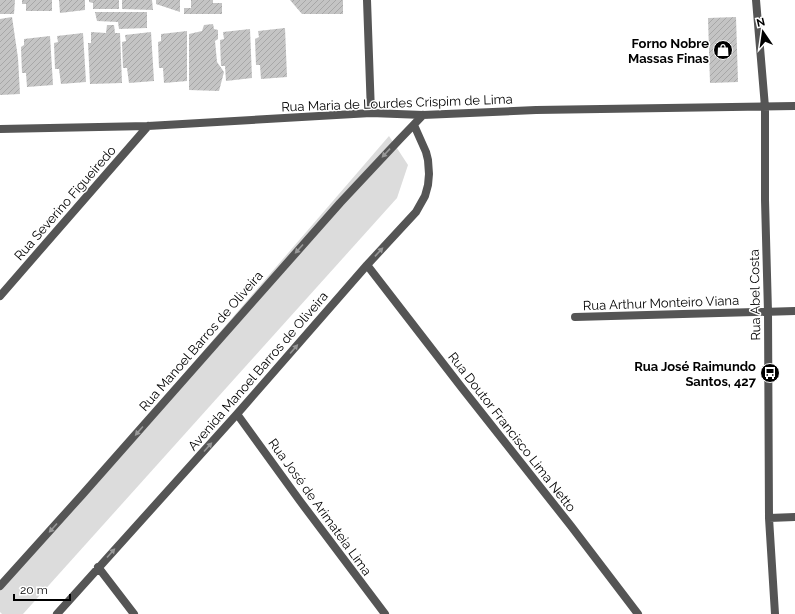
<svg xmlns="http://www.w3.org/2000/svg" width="795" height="614" viewBox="0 0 795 614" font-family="Raleway,sans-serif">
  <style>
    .green { fill: #dcdcdc }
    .building { fill: url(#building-hatch) }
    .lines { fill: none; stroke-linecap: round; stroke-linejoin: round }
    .minor { stroke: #555; stroke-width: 8 }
    .oneway { fill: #999 }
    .labels { text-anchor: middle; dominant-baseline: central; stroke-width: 3; stroke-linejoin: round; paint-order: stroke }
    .poi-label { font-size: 13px; font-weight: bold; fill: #000; stroke: #fff; text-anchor: end }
    .street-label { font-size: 13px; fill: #000; stroke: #fff }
  </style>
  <defs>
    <pattern id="building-hatch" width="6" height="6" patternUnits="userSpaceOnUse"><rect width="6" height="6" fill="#c4c4c4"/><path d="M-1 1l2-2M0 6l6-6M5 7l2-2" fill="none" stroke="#a7a7a7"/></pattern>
  </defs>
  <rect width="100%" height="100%" fill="#fff"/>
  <path class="green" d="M389,136L408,165L397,198L23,614H2L0,612V587Z"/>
  <path class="building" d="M0,0H15L14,14H0Z
    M22,0H52V11H26V4H22Z
    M59,0H85V10L60,13Z
    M89,0H119V9H93V3L89,2Z
    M122,0H152L153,10L122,9Z
    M156,0H180V12L156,4Z
    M191,0H213V3H222V14H184V8H191Z
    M290,0H343V14H302Z
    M95,12H147V28L119,29L118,22L97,21Z
    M12,17L18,58L20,94L0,95V19Z
    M736,17L738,82L710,83L708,18Z
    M213,24L214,29L218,30V39L215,41L217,62L224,72L219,91L189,90V34L202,31L204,25Z
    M107,25H114L115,33H120L122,83L90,84L88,43H91V32L106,33Z
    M285,28L287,77L261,79L260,65H256L255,39L259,37L258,31Z
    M250,29L252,78L226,81L225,66H221L220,40L224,39L223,32Z
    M187,31V81L164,83L163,68H159L158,42L161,41V34Z
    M151,32L154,81L129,83L127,68H123L122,42L126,41L125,35Z
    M83,33L86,82L61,84L59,69H55L54,43L58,42L57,36Z
    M50,36L53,85L27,87L26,73H22L21,47L24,45V39Z"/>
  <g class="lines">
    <path class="minor" d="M367,0L371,113
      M756,0L765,107V200L768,312L769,518L775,614
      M0,129L148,126L371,113L423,115L536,110L795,106
      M367,265L462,388L571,526L638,614
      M0,296L148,126
      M575,317L795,311
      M237,414L300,501L385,614
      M769,518L795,517
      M98,567L134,614
      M0,586L82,495L340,203L400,139L423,115
      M57,614L237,414L367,265L416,212L425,196L428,185L429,174L428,160L426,152L414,125"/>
  </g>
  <defs><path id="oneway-solid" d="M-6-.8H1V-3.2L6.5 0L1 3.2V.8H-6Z"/></defs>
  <g class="oneway">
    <use href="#oneway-solid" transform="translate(386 153) rotate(133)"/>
    <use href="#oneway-solid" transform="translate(299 249) rotate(132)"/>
    <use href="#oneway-solid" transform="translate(379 252) rotate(-47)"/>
    <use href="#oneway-solid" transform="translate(294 349) rotate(-49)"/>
    <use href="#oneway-solid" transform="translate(139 431) rotate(131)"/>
    <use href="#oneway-solid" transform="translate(208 447) rotate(-48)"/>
    <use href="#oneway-solid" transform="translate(53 528) rotate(132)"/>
    <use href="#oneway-solid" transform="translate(111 553) rotate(-48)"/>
  </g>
  <defs>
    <g id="shop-disc" transform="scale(1)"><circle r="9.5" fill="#000" stroke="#fff"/><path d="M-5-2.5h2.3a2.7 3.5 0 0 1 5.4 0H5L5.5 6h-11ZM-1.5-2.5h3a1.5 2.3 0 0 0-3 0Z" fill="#fff"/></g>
    <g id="bus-disc" transform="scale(1)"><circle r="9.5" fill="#000" stroke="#fff"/><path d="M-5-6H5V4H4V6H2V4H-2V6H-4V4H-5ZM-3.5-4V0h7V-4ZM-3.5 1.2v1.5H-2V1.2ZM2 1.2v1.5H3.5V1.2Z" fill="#fff"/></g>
  </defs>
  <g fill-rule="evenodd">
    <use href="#shop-disc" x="723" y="50"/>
    <use href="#bus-disc" x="770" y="373"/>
  </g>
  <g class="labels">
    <g class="poi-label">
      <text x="709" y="43">Forno Nobre<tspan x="709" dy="15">Massas Finas</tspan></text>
      <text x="756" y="366">Rua José Raimundo<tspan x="756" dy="15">Santos, 427</tspan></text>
    </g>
    <g class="street-label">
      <text transform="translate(397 103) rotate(-2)">Rua Maria de Lourdes Crispim de Lima</text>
      <text transform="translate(65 203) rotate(-49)">Rua Severino Figueiredo</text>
      <text transform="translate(755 295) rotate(-91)">Rua Abel Costa</text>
      <text transform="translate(661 303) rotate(-2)">Rua Arthur Monteiro Viana</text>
      <text transform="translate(201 341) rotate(-49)">Rua Manoel Barros de Oliveira</text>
      <text transform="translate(258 371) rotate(-49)">Avenida Manoel Barros de Oliveira</text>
      <text transform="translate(512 432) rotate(52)">Rua Doutor Francisco Lima Netto</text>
      <text transform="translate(320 507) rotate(54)">Rua José de Arimateia Lima</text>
    </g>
  </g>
  <g transform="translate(763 32) rotate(347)" stroke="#ffffff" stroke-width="3" paint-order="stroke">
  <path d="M0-3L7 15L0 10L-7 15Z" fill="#000000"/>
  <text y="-6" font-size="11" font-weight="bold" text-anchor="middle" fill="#000000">N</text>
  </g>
  <path d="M14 594v6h56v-6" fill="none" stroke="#000000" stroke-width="2"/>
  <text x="20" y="594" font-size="12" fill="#000000" stroke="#ffffff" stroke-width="3" paint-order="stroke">20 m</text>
</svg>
